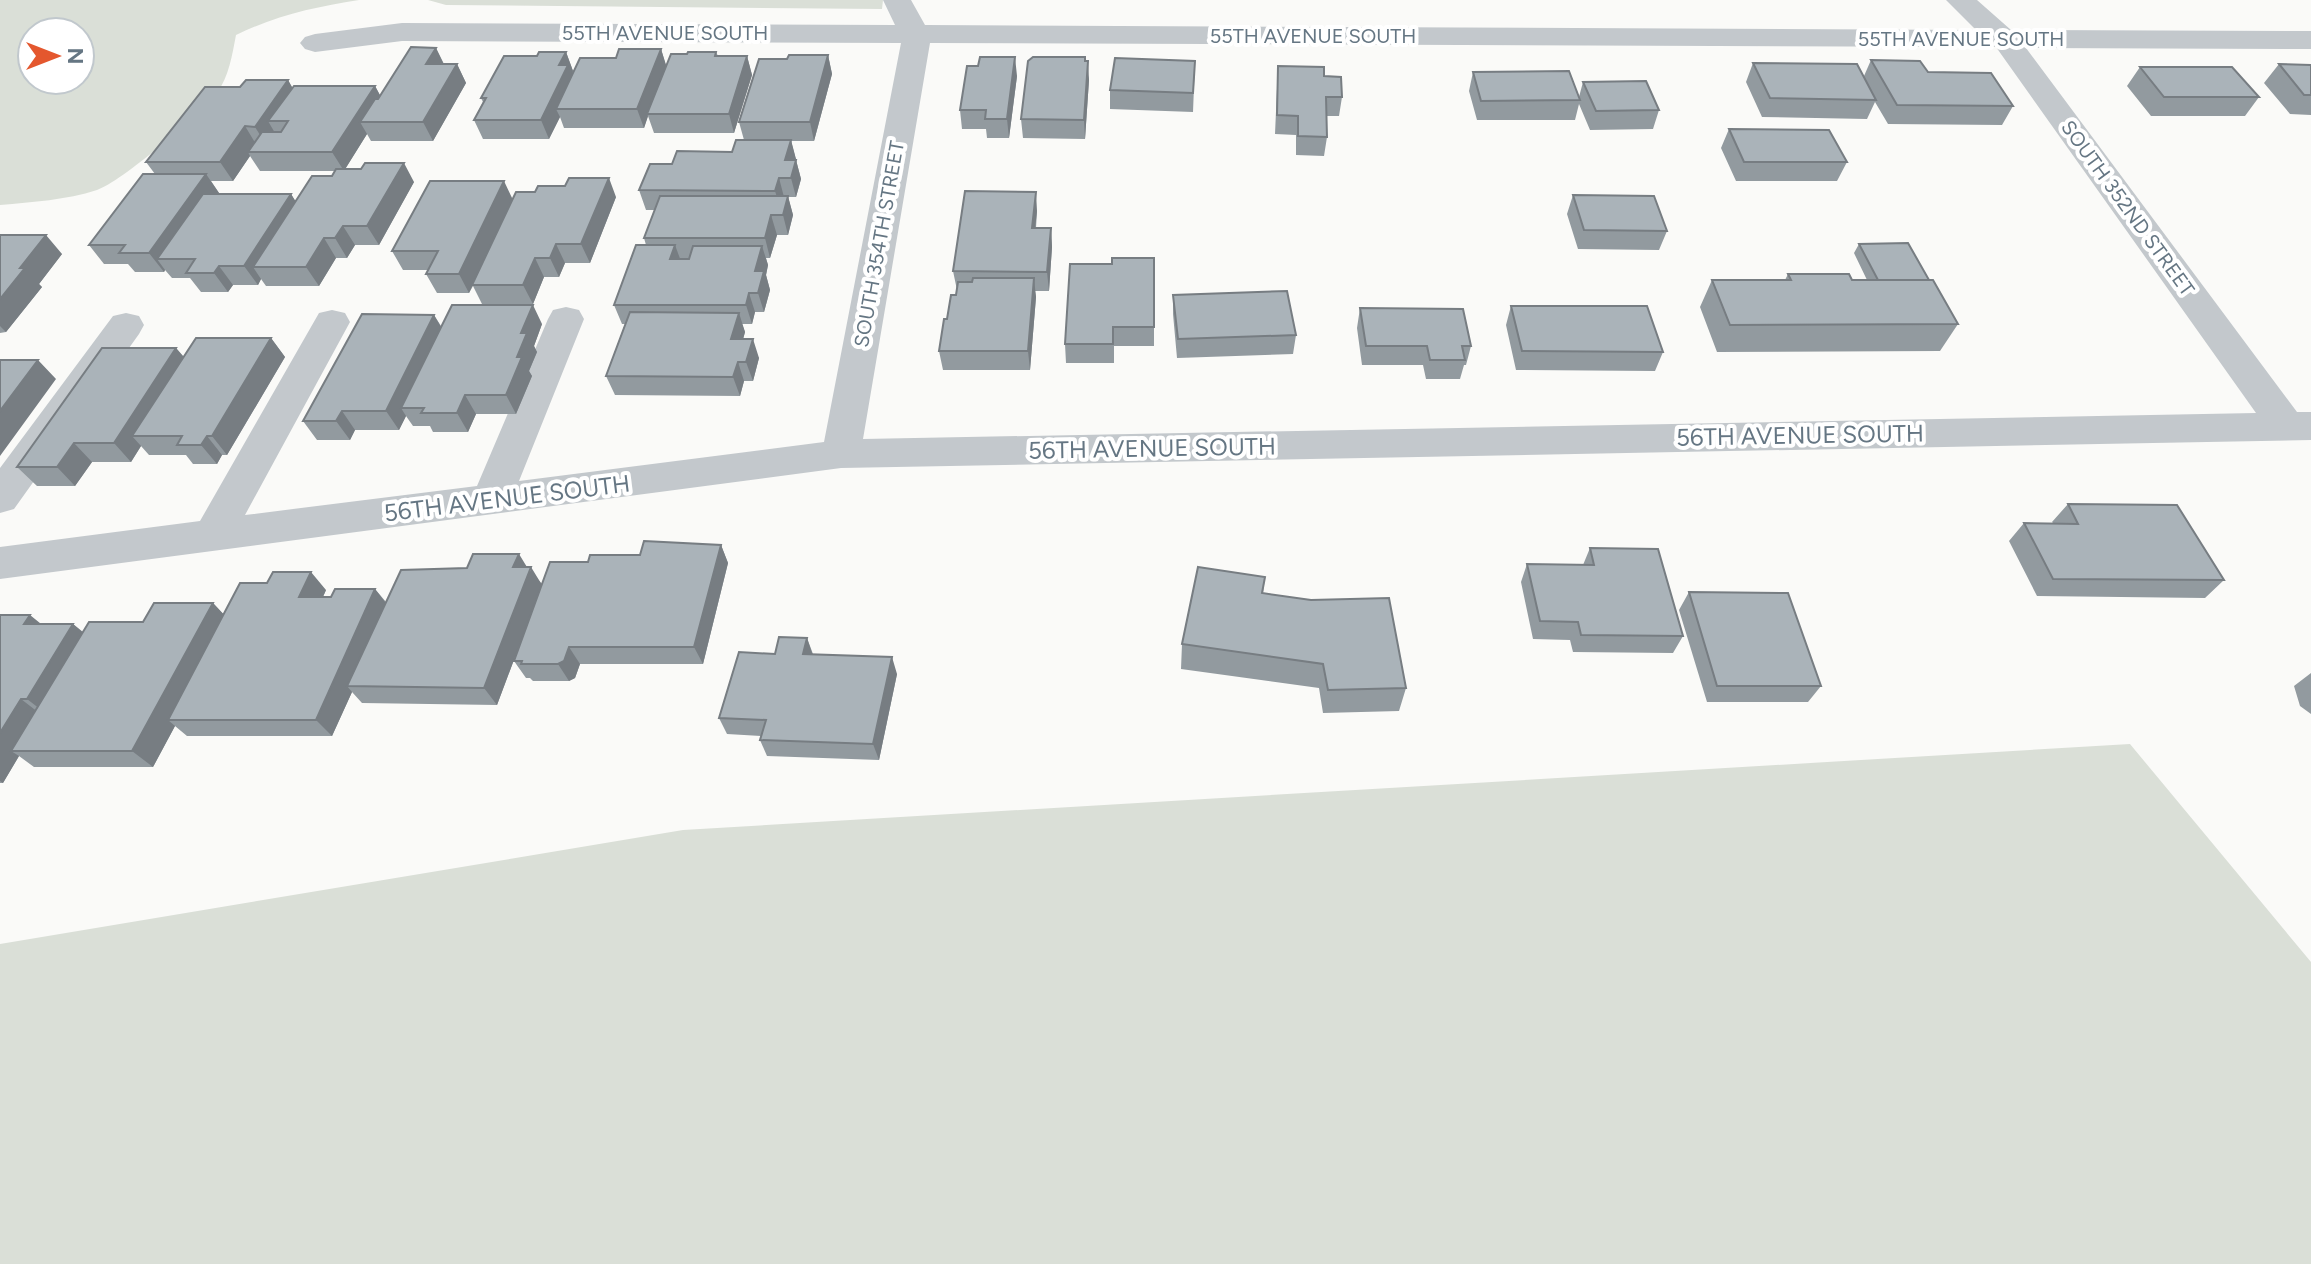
<svg xmlns="http://www.w3.org/2000/svg" width="2311" height="1264" viewBox="0 0 2311 1264" font-family="Figtree,sans-serif">
  <style>
    .green { fill: #dadfd7; fill-rule: evenodd }
    .lines { fill: none; stroke-linecap: round; stroke-linejoin: round }
    .minor { fill: #c3c8cc; fill-rule: evenodd }
    .wall { fill: #929a9f; fill-rule: evenodd }
    .shaded-wall { fill: #777d82 }
    .building { fill: #aab3b9; stroke: #777d82; stroke-width: 2 }
    .labels { text-anchor: middle; dominant-baseline: central; stroke-width: 8; stroke-linejoin: round; paint-order: stroke }
    .far-street-label { font-size: 20px; fill: #657683; stroke: #fff }
    .street-label { font-size: 24px; fill: #657683; stroke: #fff }
  </style>
  <rect width="100%" height="100%" fill="#fafaf8"/>
  <path class="green" d="M0,0H359C315,7 277,15 236,35C232,56 229,76 217,93C201,114 121,182 97,190C66,200 33,202 0,205ZM32,32H80V80H32Z
    M428,0H883L882,9L446,5Z
    M2130,744L2311,962V1264H0V944L683,830Z"/>
  <g class="lines">
    <path class="minor" d="M883,0H911L925,25L1976,30L1946,0H1977L2011,30L2311,31V49L2026,48L2297,412H2311V440L841,468L0,579V547L200,521L319,313L332,310L345,313L350,322L245,515L477,486L548,319L553,310L566,307L579,310L584,319L519,481L824,442L901,43L402,41L315,52L305,49L300,43L305,37L315,34L402,23L895,25ZM930,43L1996,47L2256,413L863,439Z
      M126,313L139,316L144,325L139,334L14,509L0,513V468L113,316Z"/>
  </g>
  <path class="wall" d="M436,48L444,64H457L466,83L433,141H371L367,134L345,169L414,182L379,245H355L347,258H336L319,286H266L261,279L258,285H233L228,292H201L190,278H172L165,270L164,272H135L128,264H104L89,245L155,174L146,162L240,87L288,80L292,88L375,86L380,95ZM250,156L260,171H335L332,176L295,201L291,194H219V193L211,181H233Z
    M661,49L666,66L687,54L716,52L718,56H747L752,75L734,133H654L648,116L644,128H564L560,117L549,139H483L474,120L483,102L481,98L537,56L566,52L573,71L572,75L616,58Z
    M828,55L832,74L814,141H791L801,179L796,197H788L793,215L788,235H777L770,258H766L768,265L766,275L770,290L764,312H755L752,324H742L745,332L743,339L759,358L753,381H744L740,396L615,395L606,376L625,324H622L614,305L646,245L644,238L655,210H646L639,190L672,164L732,152L744,140L739,122L787,59Z
    M1871,60L1928,72L2013,106L2002,125L1888,124L1875,102L1867,119L1762,117L1746,82L1753,63L1864,76Z
    M1085,61L1089,80L1085,139L1023,138L1021,119Z
    M1195,61L1193,112L1110,109V90Z
    M2279,64L2311,65V115L2290,114L2264,83Z
    M1278,66L1324,76L1342,97L1339,116H1326L1327,137L1324,156L1296,155V135L1275,134Z
    M2140,67L2259,97L2245,116H2151L2127,86Z
    M1473,72L1579,97L1583,82L1659,110L1653,129L1590,130L1579,104L1575,120H1477L1469,91Z
    M1017,76L1009,138H987L986,129H962L960,110Z
    M1729,129L1847,162L1837,181H1736L1721,148Z
    M1573,195L1667,231L1659,250L1578,249L1567,214Z
    M616,197L590,263H565L559,277H544L533,304H482L473,286L469,293H437L426,274L428,270H403L392,251L513,199Z
    M1037,211L1036,228H1051L1052,247L1049,291H1035L1036,297L1030,370H943L939,351L947,319L956,295L957,290L953,271Z
    M0,235L62,254L39,284L42,287L6,332L0,333Z
    M1859,244L1929,280L1958,324L1940,351L1717,352L1700,307L1712,280H1785L1788,274L1852,280H1867L1854,253Z
    M1154,258V346H1114V363H1066L1065,344L1112,264Z
    M1173,295L1296,335L1293,354L1177,358L1173,314Z
    M1511,306L1663,352L1655,371L1516,370L1506,325Z
    M1360,308L1471,346L1466,365H1464L1460,379H1426L1423,365H1362L1357,328Z
    M434,315L441,326L542,324L534,346L537,352L529,371L532,376L516,414H476L468,432H433L430,426H413L406,416L399,430H355L350,440H317L303,421Z
    M271,338L285,357L227,455H222L217,464H193L186,455H149L141,446L131,462H92L75,486H37L17,467L176,348L184,357Z
    M2068,504L2224,580L2205,598L2037,596L2009,541L2024,523H2053L2052,522Z
    M721,545L728,563L703,664H580L575,678L569,681H533L530,678H526L514,661L524,633L497,705L362,703L352,692L332,736H187L175,726L153,767H34L19,756L3,783H0V615L41,624H73L83,632L143,622L213,603L223,614L326,590L323,597H331L375,589L386,602L527,567L542,584L588,562Z
    M1590,548L1683,636L1673,653L1573,652L1570,640L1533,639L1521,582L1527,564L1583,565Z
    M1265,577L1263,593L1406,688L1399,711L1323,713L1319,688L1181,669L1182,644Z
    M1689,592L1821,686L1808,702H1707L1679,610Z
    M807,638L813,654L897,674L879,760L767,756L760,740L761,736L727,734L719,718L775,654Z
    M2311,673V714L2300,706L2294,686Z"/>
  <path class="shaded-wall" d="M436,48L445,67L426,64Z
    M661,49L667,68L647,114L648,116L644,128L637,109Z
    M566,52L573,71L572,74L576,84L556,109L560,117L549,139L541,120L559,65Z
    M828,55L832,74L814,141L810,122Z
    M747,56L752,75L734,133L729,114Z
    M1015,57L1017,76L1009,138L1007,119Z
    M1088,61L1089,80L1085,139L1084,120Z
    M457,64L466,83L433,141L423,122Z
    M288,80L299,99L268,121L275,133L267,146L255,127Z
    M375,86L385,105L360,122L367,134L344,171L332,152Z
    M245,126L257,146L248,152L250,156L233,181L220,162Z
    M791,140L796,159L791,179L785,160Z
    M796,160L801,179L796,197L791,178Z
    M404,163L414,182L379,245L367,226Z
    M206,174L219,193L173,259H157L165,270L164,272L149,253Z
    M609,178L616,197L590,263L581,244Z
    M779,178L784,197L781,210L775,191Z
    M504,181L513,200L469,293L459,274Z
    M1036,192L1037,211L1033,247L1032,228Z
    M291,194L303,213L253,267L261,279L258,285L244,266Z
    M788,196L793,215L788,235L783,215Z
    M771,215L777,235L770,258L765,238Z
    M343,226L355,245L347,258L335,238Z
    M1051,228L1052,247L1049,291L1047,272Z
    M46,235L62,254L39,284L42,287L6,332L0,326V299L20,268Z
    M324,238L336,258L319,286L306,267Z
    M556,244L565,263L559,277L550,258Z
    M675,245L682,264L670,259Z
    M762,246L768,265L766,275L770,290L764,312L758,293L755,271Z
    M535,258L544,277L533,304L523,285Z
    M219,266L233,285L228,292L214,273Z
    M1034,278L1036,297L1030,370L1028,351Z
    M749,293L755,312L752,324L746,305Z
    M533,305L542,324L534,346L537,352L529,371L532,376L516,414L506,395L517,357L521,333Z
    M739,313L745,332L738,358L731,339Z
    M434,315L445,334L401,408L406,416L399,430L386,411Z
    M271,338L285,357L227,455L212,436Z
    M753,339L759,358L753,381L746,362Z
    M176,348L192,367L132,436L141,446L131,462L114,443Z
    M38,360L56,379L0,456V411Z
    M738,362L744,381L740,396L733,377Z
    M465,395L476,414L468,432L457,413Z
    M342,411L355,430L350,440L336,421Z
    M207,436L222,455L217,464L201,445Z
    M74,443L92,462L75,486L57,467Z
    M721,545L728,563L703,664L694,647Z
    M519,554L530,572L531,567L542,585L497,705L484,688L513,567Z
    M311,572L326,590L315,614L299,597Z
    M375,589L389,607L347,686L352,692L332,736L316,720Z
    M213,603L230,621L168,720L175,726L153,767L132,751Z
    M30,615L51,632L24,624Z
    M73,624L93,641L49,716L27,699Z
    M807,638L813,656L803,654Z
    M569,647L580,664L575,678L569,681L558,664Z
    M892,657L897,674L879,760L873,744Z
    M21,699L43,716L11,751L19,756L3,783L0,781V733Z"/>
  <path class="building" d="M411,47L436,48L426,64H457L423,122H360L375,99H378Z
    M619,49H661L637,109H556L580,58H616Z
    M539,52H566L559,65H568L541,120H474L486,98H481L504,56H537Z
    M688,52H716L715,56H747L729,114H647L671,54H687Z
    M789,55H828L810,122H739L759,59H787Z
    M980,57H1015L1007,119H985L986,110H960L967,66H978Z
    M1033,57H1085V61H1088L1084,120L1021,119L1028,61Z
    M1115,58L1195,61L1193,93L1110,90Z
    M1871,60L1920,61L1928,72L1991,73L2013,106L1897,105Z
    M1753,63L1857,64L1876,100L1770,98Z
    M2279,64L2311,65V95H2304Z
    M1278,66L1324,67V76L1341,77L1342,97H1326L1327,137L1298,136V116L1277,115Z
    M2140,67H2232L2259,97H2164Z
    M1569,71L1580,100L1481,101L1473,72Z
    M246,80H288L255,127L245,126L220,162H146L205,87H240Z
    M1646,81L1659,110L1596,111L1583,82Z
    M294,86H375L332,152H248L262,132H281L288,121H268Z
    M1729,129L1829,130L1847,162H1744Z
    M736,140H791L785,160H796L791,178H779L775,191L639,190L650,164H672L677,151L732,152Z
    M365,163H404L367,226H343L335,238H324L306,267H253L312,176H332L336,169H361Z
    M143,174H206L149,253H119L125,245H89Z
    M569,178H609L581,244H556L550,258H535L523,285H472L516,192H535L538,186H565Z
    M430,181H504L459,274H426L438,251H392Z
    M965,191L1036,192L1032,228H1051L1047,272L953,271Z
    M203,194H291L244,266H219L214,273H186L195,259H157Z
    M1573,195L1654,196L1667,231L1584,230Z
    M660,196H788L783,215H771L765,238H644Z
    M0,235H46L20,268H25L0,299Z
    M1908,243L1929,280H1878L1859,244Z
    M636,245H675L670,259H689L693,246H762L755,271H764L758,293H749L746,305H614Z
    M1112,258H1154V327H1113V344H1065L1070,264H1112Z
    M1788,274H1849L1852,280H1933L1958,324L1730,325L1712,280H1791Z
    M973,278H1034L1028,351H939L944,319H947L951,295H956L958,282H972Z
    M1287,291L1296,335L1178,339L1173,295Z
    M452,305H533L521,333H527L517,357H522L506,395H465L457,413H421L424,408H401Z
    M1511,306H1647L1663,352L1522,351Z
    M1360,308L1463,309L1471,346H1462L1465,360H1430L1427,346H1366Z
    M630,312L739,313L731,339H753L746,362H738L733,377L606,376Z
    M362,314L434,315L386,411H342L336,421H303Z
    M196,338H271L212,436H207L201,445H177L182,436H132Z
    M102,348H176L114,443H74L57,467H17Z
    M0,360H38L0,411Z
    M2068,504L2177,505L2224,580L2053,579L2024,523L2078,524Z
    M644,541L721,545L694,647H569L564,661L558,664H521L522,661H514L550,562H588L590,555H640Z
    M1590,548L1658,549L1683,636L1581,635L1578,622L1540,621L1527,564L1594,565Z
    M473,554H519L513,567H531L484,688L347,686L401,570L467,568Z
    M1198,567L1265,577L1262,593L1311,600L1389,598L1406,688L1328,690L1323,664L1182,644Z
    M273,572H311L299,597H331L335,589H375L316,720H168L240,583H267Z
    M1689,592L1788,593L1821,686H1717Z
    M154,603H213L132,751H11L89,622H143Z
    M0,615H30L24,624H73L27,699H21L0,733Z
    M779,637L807,638L803,654L892,657L873,744L760,740L766,720L719,718L739,652L775,654Z"/>
  <g class="labels">
    <g class="far-street-label">
      <text x="665" y="33">55TH AVENUE SOUTH</text>
      <text x="1313" y="36">55TH AVENUE SOUTH</text>
      <text x="1961" y="39">55TH AVENUE SOUTH</text>
      <text transform="translate(2128 208) rotate(54)">SOUTH 352ND STREET</text>
      <text transform="translate(879 244) rotate(-80)">SOUTH 354TH STREET</text>
    </g>
    <g class="street-label">
      <text transform="translate(1800 435) rotate(-1)">56TH AVENUE SOUTH</text>
      <text transform="translate(1152 448) rotate(-1)">56TH AVENUE SOUTH</text>
      <text transform="translate(507 498) rotate(-7)">56TH AVENUE SOUTH</text>
    </g>
  </g>
  <g transform="translate(56 56) rotate(90)"><circle r="38" fill="#ffffff" stroke="#c1c8cd" stroke-width="2"/>
  <path d="M0-6L14 30L0 20L-14 30Z" fill="#e4572e"/>
  <text y="-12" font-size="22" font-weight="bold" text-anchor="middle" fill="#657683">N</text>
  </g>
</svg>
